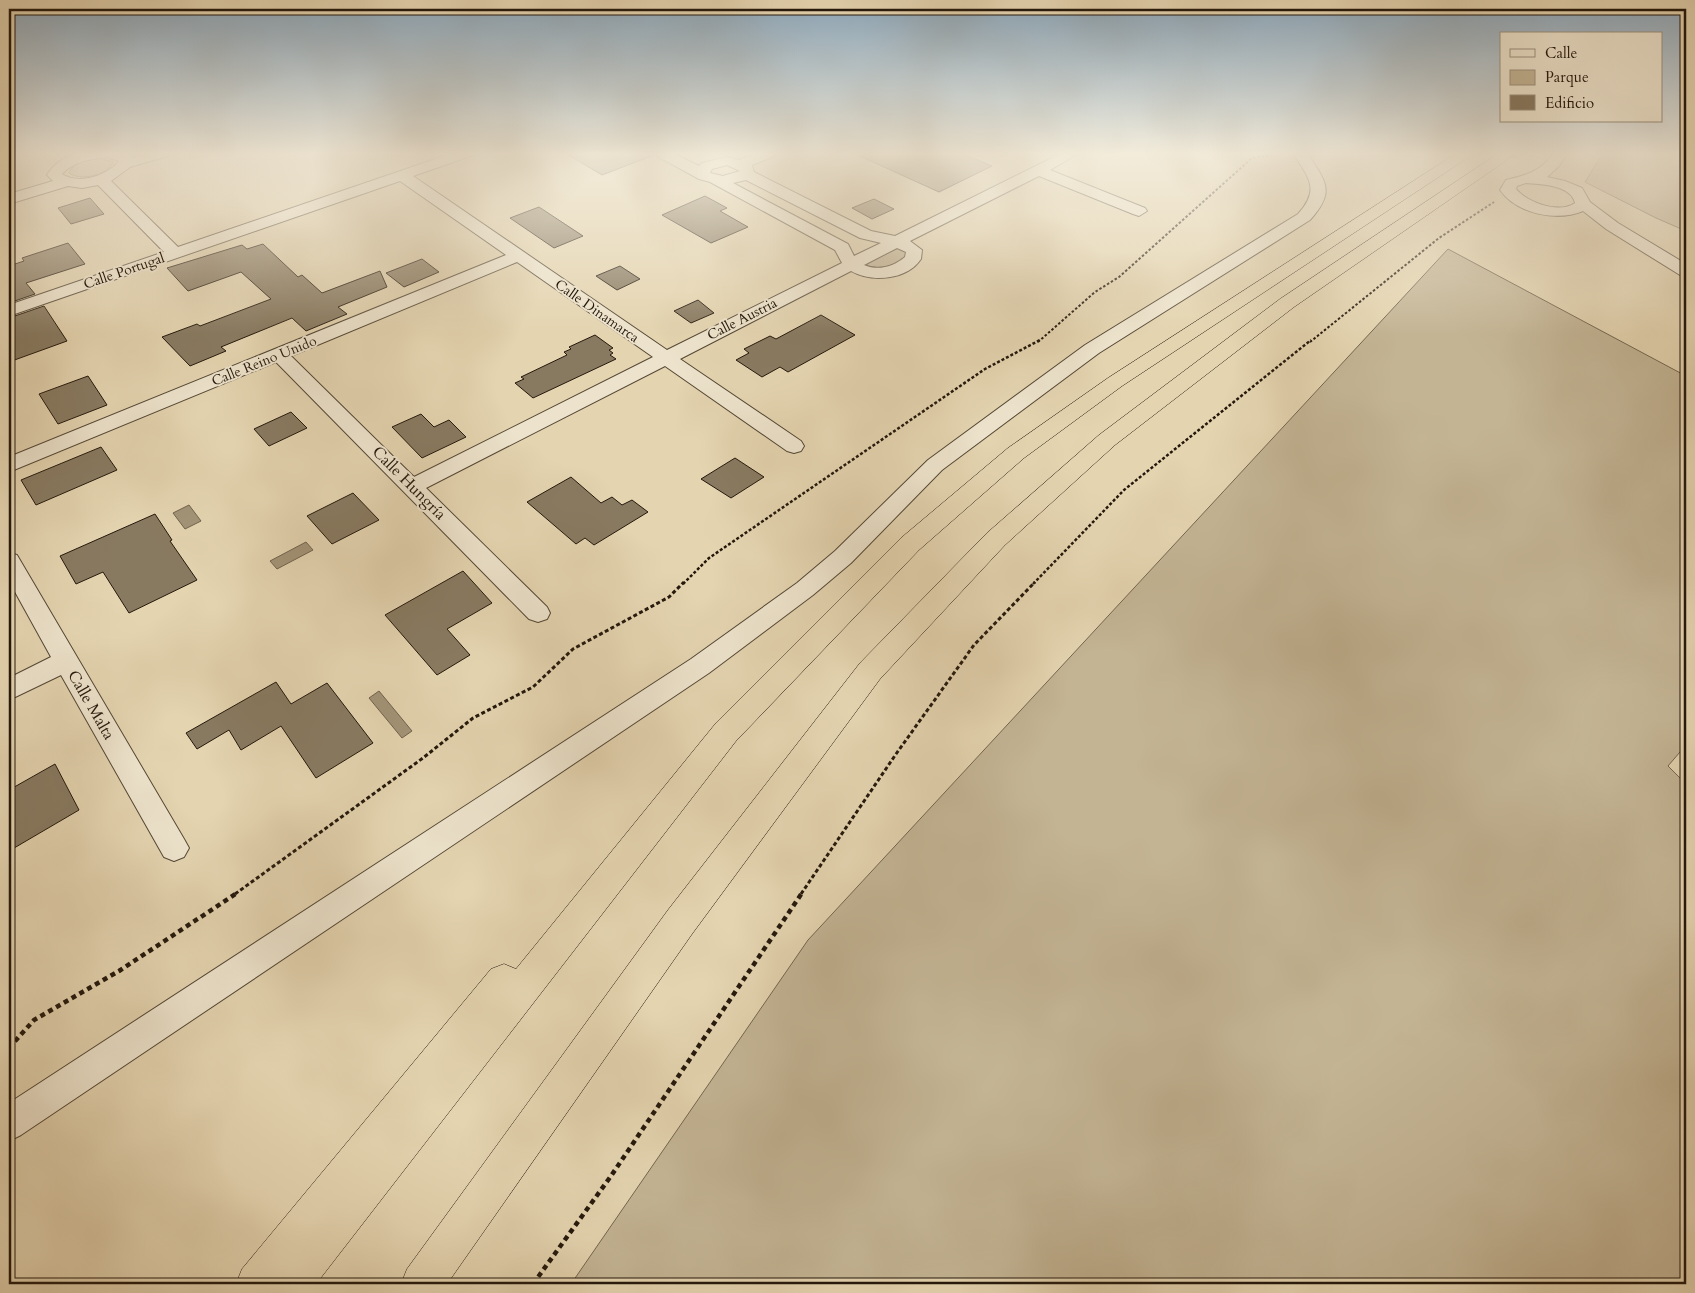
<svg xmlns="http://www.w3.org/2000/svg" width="1695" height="1293" viewBox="0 0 1695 1293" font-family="Cardo,serif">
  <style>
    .green { fill: #c3b494; stroke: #746650 }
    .water { fill: #a39478; stroke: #70624d }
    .building { fill: #887a61; stroke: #24180c }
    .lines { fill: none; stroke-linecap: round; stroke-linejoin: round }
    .minor-casing { stroke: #544735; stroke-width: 2 }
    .motorway-casing { stroke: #24180c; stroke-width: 1 }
    .path-far3 { stroke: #24180c; stroke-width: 2; stroke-dasharray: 2.5 2; stroke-linecap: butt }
    .path-far2 { stroke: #24180c; stroke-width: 2.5; stroke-dasharray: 3 2; stroke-linecap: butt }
    .path-far1 { stroke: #24180c; stroke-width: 3; stroke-dasharray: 4 2.5; stroke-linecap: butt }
    .path { stroke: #24180c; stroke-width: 4.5; stroke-dasharray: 5 4; stroke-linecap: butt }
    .minor { fill: #ede3cc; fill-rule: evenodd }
    .motorway { fill: #e4d4b0; fill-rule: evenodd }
    .labels { text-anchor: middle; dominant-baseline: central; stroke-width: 4; stroke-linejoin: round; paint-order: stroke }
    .far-street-label { font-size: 14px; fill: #24180c; stroke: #ede3cc }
    .street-label { font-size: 16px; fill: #24180c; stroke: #ede3cc }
  </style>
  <rect width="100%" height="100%" fill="#e4d4b0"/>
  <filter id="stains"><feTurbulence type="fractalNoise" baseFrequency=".004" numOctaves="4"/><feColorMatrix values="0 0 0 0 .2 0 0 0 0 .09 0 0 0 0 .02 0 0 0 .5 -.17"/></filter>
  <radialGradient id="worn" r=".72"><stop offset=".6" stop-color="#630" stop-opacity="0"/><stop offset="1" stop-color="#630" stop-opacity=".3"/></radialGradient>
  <path class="green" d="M1603,153H1686V231L1656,218L1585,182Z
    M102,159L113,162C108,176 79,181 69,173C73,161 91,159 102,159Z
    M898,248L906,250L908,254L904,261L879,270L867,268V262Z
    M1448,249L1686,376V745L1668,766L1686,784V1284H571L808,940Z"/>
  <path class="water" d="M189,505L201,521L185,529L173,513Z
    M306,542L313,550L277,569L270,561Z
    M379,691L412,731L402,738L369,698Z"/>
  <path class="building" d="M565,153H653L654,155L602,175Z
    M853,153H961L992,166L939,192Z
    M705,196L727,208L720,211L748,227L711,243L662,215Z
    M90,198L104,214L71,224L58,208Z
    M874,199L894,209L872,219L852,208Z
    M539,207L583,236L554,248L510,218Z
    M68,243L85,264L26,283L35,294L9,303V261L12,265L24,261L22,258Z
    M263,244L298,277L302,275L322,293L380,271L387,287L338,307L347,314L306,331L292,318L221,347L226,351L190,366L162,337L197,324L200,326L271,299L241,272L188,291L167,268L242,245L247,249Z
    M422,259L439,272L404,287L386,273Z
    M620,266L640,279L617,290L596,276Z
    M698,300L714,313L691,323L674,311Z
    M44,306L67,341L9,362V318Z
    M821,315L855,335L788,372L780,367L762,377L736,360L749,353L744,349L770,336L776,339Z
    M595,335L613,348L609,350L613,353L610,355L616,359L533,398L515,383L524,379L521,377L567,355L564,352L571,349L569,347Z
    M88,376L107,405L58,424L39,394Z
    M291,412L307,428L269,446L254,429Z
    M421,414L434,427L449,420L466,437L422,458L392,427Z
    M101,447L117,470L36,505L21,480Z
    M735,458L764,477L731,498L701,479Z
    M571,477L601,503L612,497L622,505L632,500L648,512L594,545L585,538L576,544L527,502Z
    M353,493L379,520L332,544L307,516Z
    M155,514L172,540L170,541L197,580L129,613L103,572L76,584L60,556Z
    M463,571L492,603L447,629L470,655L437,675L385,615Z
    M276,682L291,704L327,683L373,743L316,778L281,726L241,750L229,730L197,749L186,733Z
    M55,764L79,810L9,851V790Z"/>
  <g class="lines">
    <g class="minor-casing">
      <path id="minor" d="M79,153H127L132,158L149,153H170L168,156L130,167L111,181L178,247L453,153H473L471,156L413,176L667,350L842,263L835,250L710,182L699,179L657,156L655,153H672L699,166L702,163L727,157L739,160L758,153H777L775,156L752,165L754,172L871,231L895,236L1062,153H1079L1050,170L1145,208L1147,211L1139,216L1133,214L1039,176L910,241L922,250L921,259C907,280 872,283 851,271L680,359L801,441L804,446L801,451L794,453L787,451L665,366L426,488L547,607L550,613L547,619L538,622L529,619L276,362L9,472V457L506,255L400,181L9,316V305L164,252L98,185L82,188L68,186L9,204V194L53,181L47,175C55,162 65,157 79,153ZM107,157L119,161C107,176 79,185 62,174C74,161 90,159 107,157ZM727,165L740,171L723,176L710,173L712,169ZM746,180L860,238L881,243L854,256L848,244L733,183ZM897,248L906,252L905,257C893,267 878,271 864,265ZM517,262L653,357L414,477L291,356Z
        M1293,153H1307C1326,182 1336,191 1310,220L1099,353L942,470L851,563L813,595L709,673L21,1135L9,1141V1103L691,659L797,583L835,551L928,460L1085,345L1298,214C1321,189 1308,177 1293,153Z
        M1553,153H1567L1559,166L1547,177L1565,181L1582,188L1590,202L1618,223L1686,264V276L1680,275L1606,229L1583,211C1557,222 1517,214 1500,190L1506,180C1526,175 1541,172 1553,153ZM1526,183C1541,184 1571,185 1575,203C1559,214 1528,203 1516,189L1517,186Z
        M9,553L17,555L184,839L189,848L184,857L174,861L164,857L61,675L9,700V678L51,657L9,581Z"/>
    </g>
    <g class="motorway-casing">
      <path id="motorway" d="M1457,153H1475L1122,386L1024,458L919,550L736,741L316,1284H236L242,1269L491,969L504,964L516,969L716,723L901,538L1008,448L1108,378Z
        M1499,153H1517L1294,307L1115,445L1005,545L880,679L692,934L447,1284H401L407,1269L668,910L860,663L987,533L1099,435L1280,299Z"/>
    </g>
    <path class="path-far3" d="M1038,342L1095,292L1119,277L1252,158L1282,154
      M1310,342L1439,238L1494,202"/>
    <path class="path-far2" d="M683,584L709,558L985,369L1040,340
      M1033,584L1124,490L1311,340"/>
    <path class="path-far1" d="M235,894L423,758L473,718L533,687L573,649L669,597L684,582
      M801,894L896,754L974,645L1035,582"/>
    <path class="path" d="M9,1048L34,1020L119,971L237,893
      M533,1284L611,1176L802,893"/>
    <use href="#minor" class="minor"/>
    <use href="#motorway" class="motorway"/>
  </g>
  <linearGradient id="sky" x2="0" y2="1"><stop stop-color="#8ca7bb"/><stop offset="0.46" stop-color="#f3ecdb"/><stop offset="1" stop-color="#f3ecdb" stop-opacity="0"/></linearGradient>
  <rect width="1695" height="334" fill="url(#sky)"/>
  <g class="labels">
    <g class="far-street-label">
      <text transform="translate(124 271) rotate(-19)">Calle Portugal</text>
      <text transform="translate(597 311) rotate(35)">Calle Dinamarca</text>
      <text transform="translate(742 319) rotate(-27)">Calle Austria</text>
      <text transform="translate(264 361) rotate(-22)">Calle Reino Unido</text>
    </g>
    <g class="street-label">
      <text transform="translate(409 483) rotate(45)">Calle Hungría</text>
      <text transform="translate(91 705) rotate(60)">Calle Malta</text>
    </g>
  </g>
  <rect width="1695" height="1293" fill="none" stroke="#e4d4b0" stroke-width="30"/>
  <rect x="10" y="10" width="1675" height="1273" fill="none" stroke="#24180c" stroke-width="2.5"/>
  <rect x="15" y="15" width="1665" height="1263" fill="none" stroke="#24180c"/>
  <rect x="1500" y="32" width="162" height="90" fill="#ede3cc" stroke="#9d927f"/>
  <rect x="1510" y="49" width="25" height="8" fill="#ede3cc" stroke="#9d927f"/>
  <text x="1545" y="58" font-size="15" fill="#24180c">Calle</text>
  <rect x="1510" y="70" width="25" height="15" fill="#c3b494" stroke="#9d927f"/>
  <text x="1545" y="82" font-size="15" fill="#24180c">Parque</text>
  <rect x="1510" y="95" width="25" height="15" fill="#887a61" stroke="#9d927f"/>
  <text x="1545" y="108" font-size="15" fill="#24180c">Edificio</text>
  <rect width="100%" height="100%" filter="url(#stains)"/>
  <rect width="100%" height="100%" fill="url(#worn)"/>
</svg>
